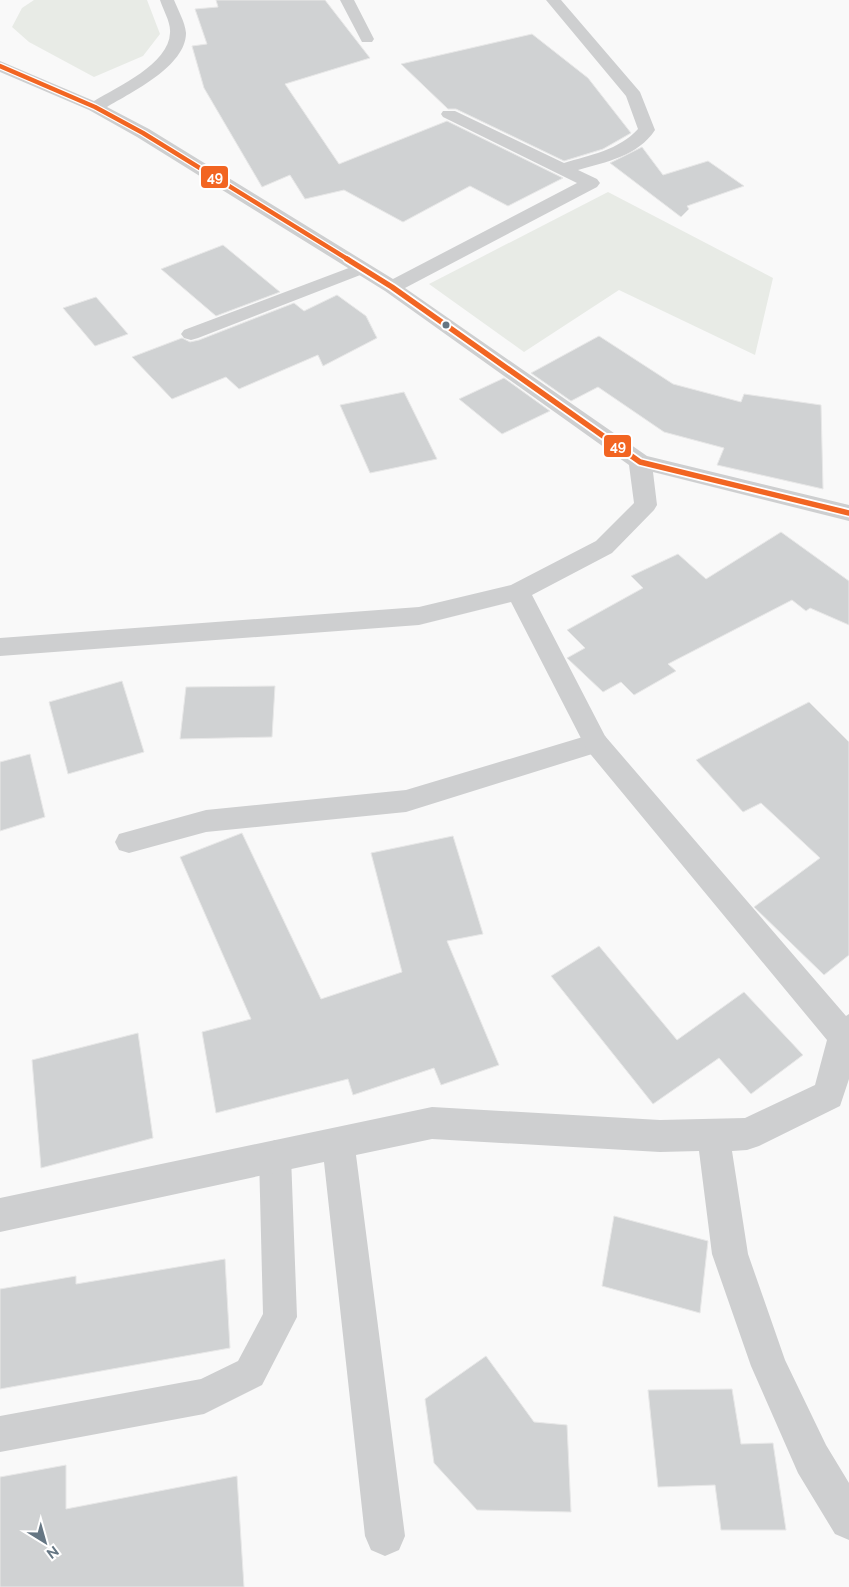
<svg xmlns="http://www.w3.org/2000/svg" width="849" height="1587" viewBox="0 0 849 1587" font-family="Raleway,sans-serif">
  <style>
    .green { fill: #e8ebe6 }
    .building { fill: #d0d2d3; stroke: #e8e8e8 }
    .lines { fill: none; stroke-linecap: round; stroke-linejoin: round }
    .service { fill: #cecfd0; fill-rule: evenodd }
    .minor { fill: #cecfd0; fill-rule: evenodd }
    .bus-1-far1-casing { stroke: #fff; stroke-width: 7 }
    .bus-1-casing { stroke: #fff; stroke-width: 9 }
    .bus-1-far1 { stroke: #f26522; stroke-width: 4.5 }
    .bus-1 { stroke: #f26522; stroke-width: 5.5 }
    .bus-dot { fill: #657683; stroke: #fff; stroke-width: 2 }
    .line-badge { stroke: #fff; stroke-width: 2 }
    .badge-label { font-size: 14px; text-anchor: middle; font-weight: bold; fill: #fff }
  </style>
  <rect width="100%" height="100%" fill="#f9f9f9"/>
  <path class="green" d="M34,0H147L160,34L143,56L94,77L29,42L12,27L22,8Z
    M608,192L773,278L755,355L619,290L524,352L429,284Z"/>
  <path class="building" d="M216,0H325L370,58L285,84L339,164L447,121L563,178L508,206L470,186L403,222L344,190L305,199L290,175L262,187L204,88L192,46L207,44L195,9L218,7Z
    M532,34L588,78L631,133L603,149L564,161L456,109H448L401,64Z
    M642,147L663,175L708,161L744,186L687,206L689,209L681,217L610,163Z
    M223,245L280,292L216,316L161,269Z
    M337,295L366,316L377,338L323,366L318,355L239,389L226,377L172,399L132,357L182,338L190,342L199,340L294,303L304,311Z
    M96,297L128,334L95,346L63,308Z
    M599,336L673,384L741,402L744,394L821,405L823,489L717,465L724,448L664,432L598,387L571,401L531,373Z
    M504,378L550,411L502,434L459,399Z
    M404,392L437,459L370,473L340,405Z
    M781,532L849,581V625L810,608L806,611L792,600L668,664L676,671L634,695L621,682L603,692L567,658L585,648L567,630L643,588L631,576L678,554L706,579Z
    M122,681L144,752L68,774L49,702Z
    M275,686L272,737L180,739L186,687Z
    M809,702L849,742V955L824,975L754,907L820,858L761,803L743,812L696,760Z
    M30,754L45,817L0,831V762Z
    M242,833L321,999L402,972L371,853L453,836L483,934L447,941L499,1065L441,1085L434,1068L353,1095L348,1079L216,1113L202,1032L251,1019L180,857Z
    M599,946L677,1040L744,992L803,1055L751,1094L719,1058L653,1104L551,976Z
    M138,1033L153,1138L41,1168L32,1060Z
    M614,1216L708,1241L700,1313L602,1286Z
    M225,1259L230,1348L0,1389V1289L76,1276V1284Z
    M486,1356L534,1422L567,1425L571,1512L477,1510L434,1463L425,1399Z
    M732,1389L741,1444L773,1443L786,1530H721L715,1485L658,1487L648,1390Z
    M66,1465V1509L237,1476L244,1587H0V1477Z"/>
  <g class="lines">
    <path class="service" d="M340,0H354L374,39L372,42H362Z
      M362,263L368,264L371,268L368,272L198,338L191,340L184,338L181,334L184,330Z
      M596,733L605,736L609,743L605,750L406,812L206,832L129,853L119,850L115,842L119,834L206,810L406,790Z
      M275,1140L286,1145L291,1156L297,1317L262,1385L204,1414L0,1452V1416L201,1379L238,1361L263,1314L259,1156L264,1145Z"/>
    <path class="minor" d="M160,0H174C178,10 185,22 186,33C186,66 132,92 107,107L149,129L393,279L577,183L443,117L441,114L443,111H455L564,163C590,155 619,150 638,129L626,96L546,0H561L640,92L655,130C638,156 606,162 578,170L597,179L600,183L597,187L405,288L647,456L849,505V521L653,472L657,505L654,510L612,553L532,595L605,736L846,1016L849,1014V1079L840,1106L759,1146L747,1150L732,1151L748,1254L785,1360L826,1445L849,1483V1540L835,1534L798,1473L751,1366L712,1254L699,1151L660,1152L432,1139L356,1155L405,1536L399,1550L385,1556L371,1550L365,1536L324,1162L0,1232V1198L432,1107L660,1120L745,1118L815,1085L827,1040L587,750L511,602L419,625L0,656V638L419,607L511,585L596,541L634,503L629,465L385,291L137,137L89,110L0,72V61L94,101C117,87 169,64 170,33C171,22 163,10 160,0Z"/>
    <g class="bus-1-far1-casing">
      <path id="bus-1-far1" d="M0,66L95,107L143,133L349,260"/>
    </g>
    <g class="bus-1-casing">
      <path id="bus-1" d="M347,259L392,287L640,462L849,513"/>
    </g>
    <use href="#bus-1-far1" class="bus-1-far1"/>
    <use href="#bus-1" class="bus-1"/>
  </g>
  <circle class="bus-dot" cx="446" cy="325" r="4.5"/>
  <g class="line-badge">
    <rect x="200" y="165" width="29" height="24" rx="5" fill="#f26522"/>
    <rect x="603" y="434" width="29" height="24" rx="5" fill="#f26522"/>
  </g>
  <g class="badge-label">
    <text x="215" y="182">49</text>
    <text x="618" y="451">49</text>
  </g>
  <g transform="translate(45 1542) rotate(143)" stroke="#ffffff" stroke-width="4" paint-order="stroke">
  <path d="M0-4L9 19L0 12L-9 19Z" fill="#657683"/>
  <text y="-8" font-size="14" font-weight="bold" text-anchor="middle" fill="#657683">N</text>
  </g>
</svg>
